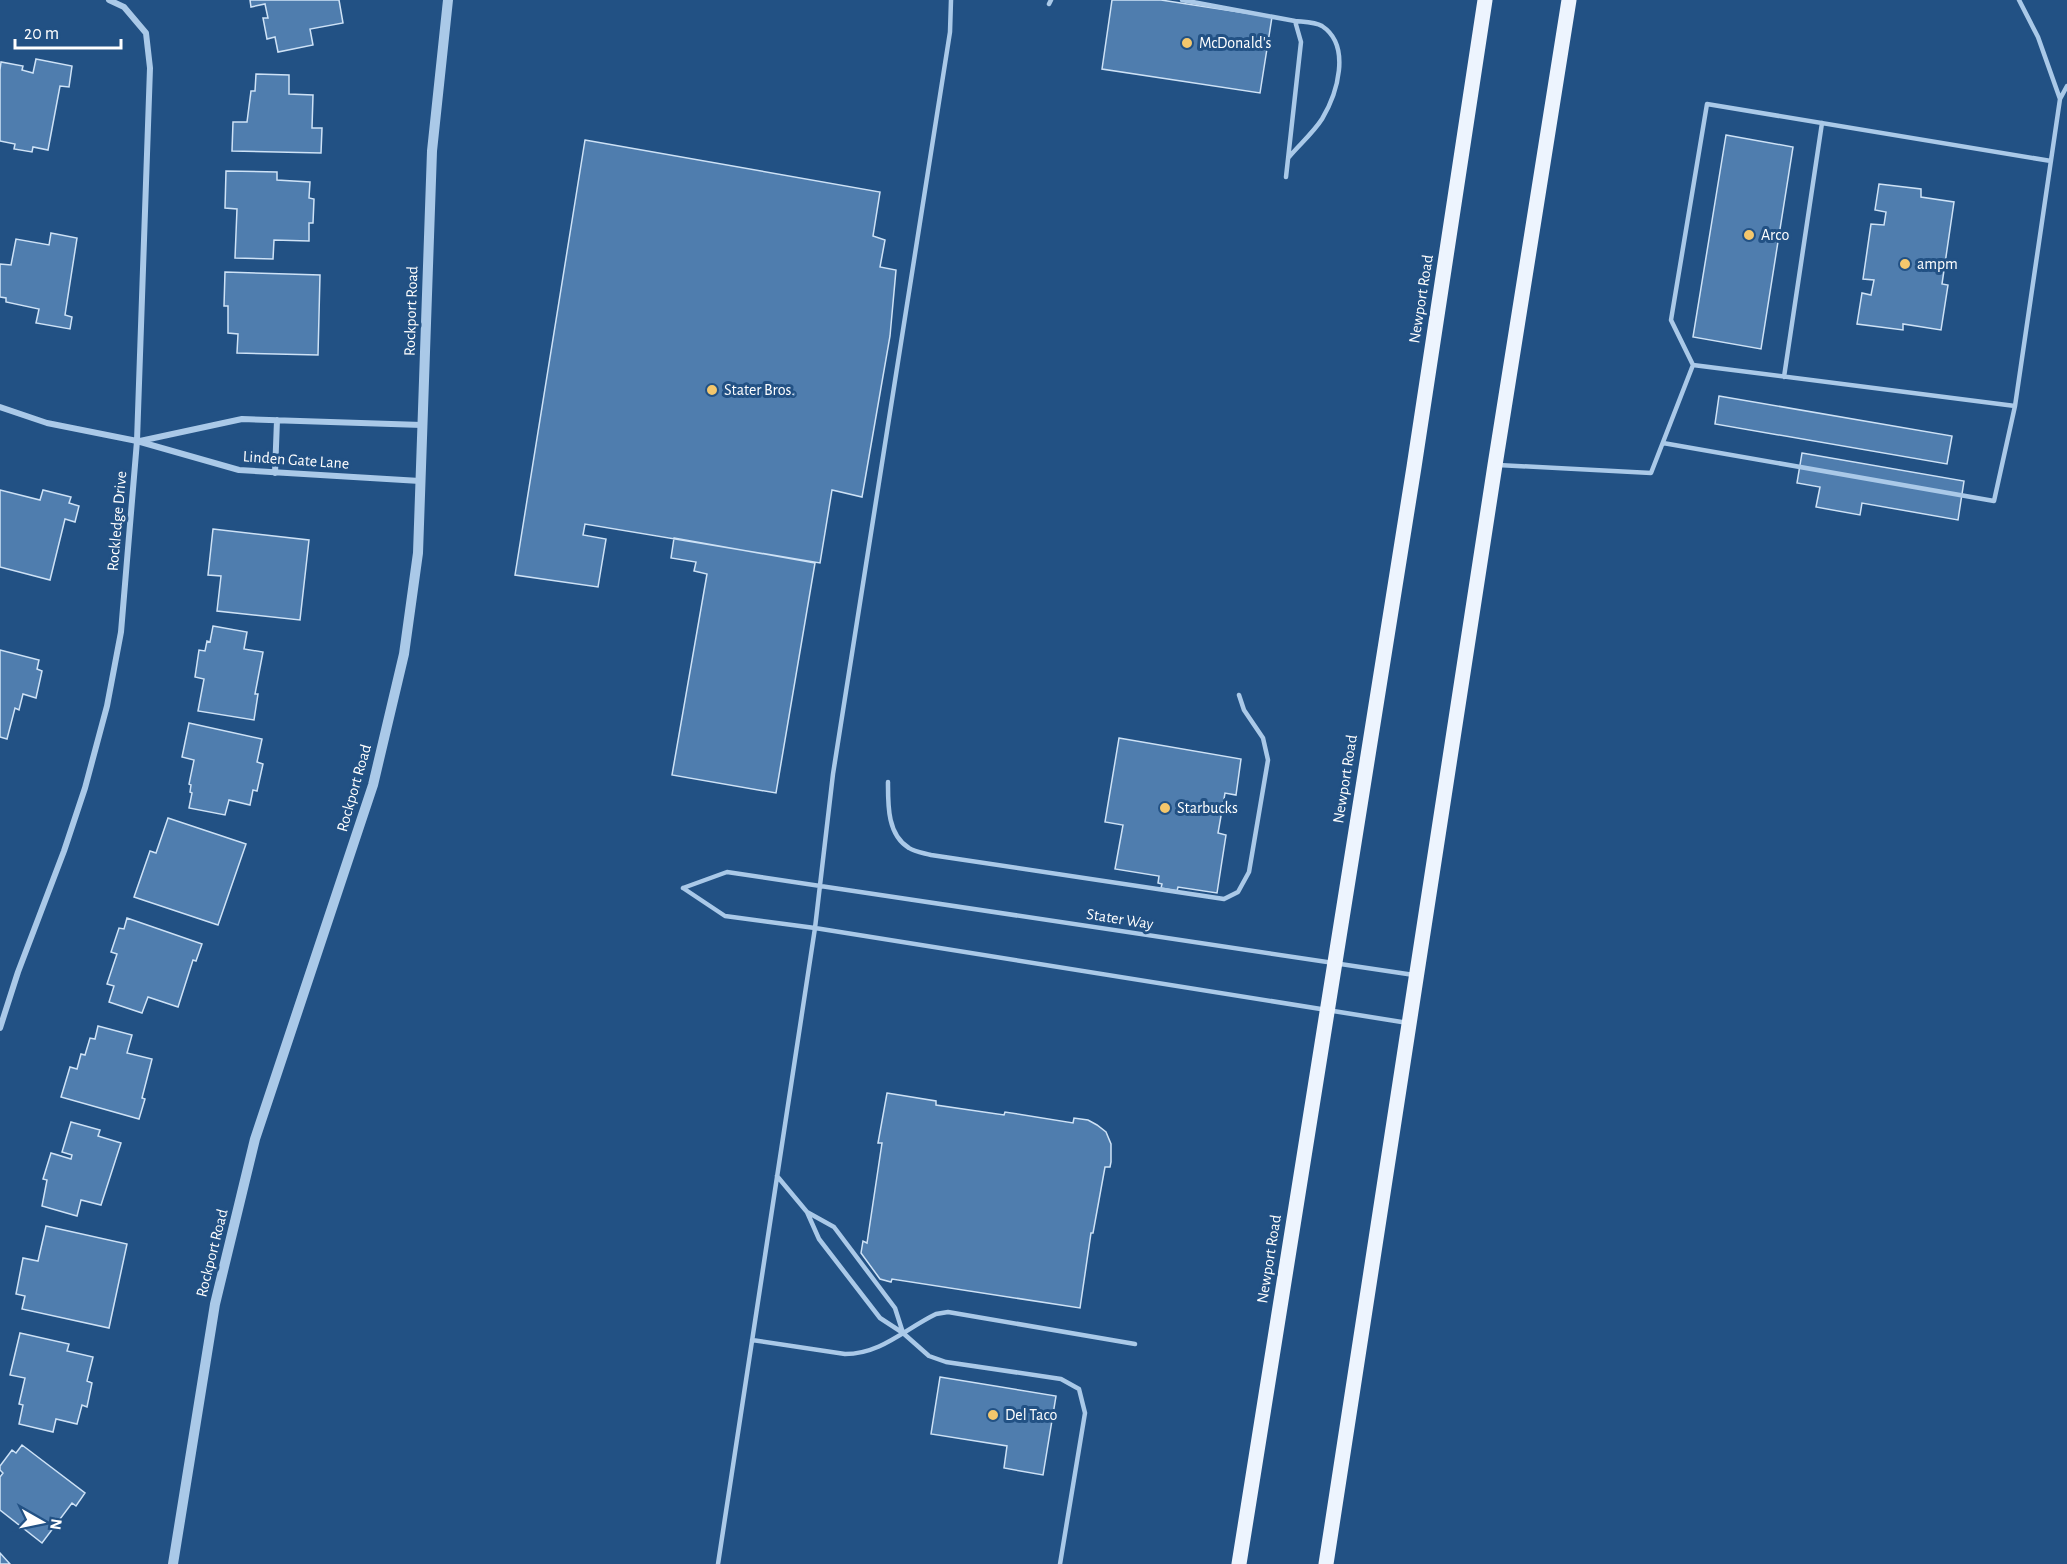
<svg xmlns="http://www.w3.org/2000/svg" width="2067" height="1564" viewBox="0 0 2067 1564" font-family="'Alegreya Sans',sans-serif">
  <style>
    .building { fill: #4f7dae; stroke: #cee2f6; stroke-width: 1.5 }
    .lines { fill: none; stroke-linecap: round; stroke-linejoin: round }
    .service { stroke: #aac9e8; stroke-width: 4.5 }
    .minor { stroke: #aac9e8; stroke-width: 6 }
    .tertiary { stroke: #aac9e8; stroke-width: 10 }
    .primary { stroke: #edf4fe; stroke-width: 15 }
    .poi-dot { fill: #f4c76c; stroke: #225184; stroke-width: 2 }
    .labels { text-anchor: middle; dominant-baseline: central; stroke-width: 6; stroke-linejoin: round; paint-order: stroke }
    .poi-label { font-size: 16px; fill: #fff; stroke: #225184; text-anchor: start }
    .street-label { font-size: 16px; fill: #fff; stroke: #225184 }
  </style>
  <rect width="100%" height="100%" fill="#225184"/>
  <path class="building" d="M250,0H339L343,23L310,29L313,45L278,52L275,37L267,39L263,18H268L265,4L251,7Z
    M1112,0H1161L1272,17L1260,93L1102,69Z
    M36,59L72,66L69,87L60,86L48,150L33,147L32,152L14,149L15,144L0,141V70L1,62L23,66L22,70L33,73Z
    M256,74L289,75V94L313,95L312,128H322L321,153L232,151L233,122H247L251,91H255Z
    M1726,135L1793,147L1761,349L1693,337Z
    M585,140L880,192L873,236L885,240L880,267L896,270L890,336L862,497L832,490L820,563L585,524L583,535L606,539L598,587L515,575Z
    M226,171L277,172V180L310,182L309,198L314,199L313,223H309V241L274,240L273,259L235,258L237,209L225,208Z
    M1879,184L1921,189V197L1954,202L1942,284L1948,285L1941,330L1903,324V330L1857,324L1862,293L1871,295L1874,280L1863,279L1871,224L1884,225L1886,212L1875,210Z
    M51,233L77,238L65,315L72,317L70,329L36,323L39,309L6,302V298L0,297V264L11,265L16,239L49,245Z
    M225,272L320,275L318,355L237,353L238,334L228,333V306H224Z
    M1719,396L1952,436L1947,464L1715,424Z
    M1802,453L1964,481L1958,520L1862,503L1860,515L1816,507L1820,487L1797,483Z
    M0,490L40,500L43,490L71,497L69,503L79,506L75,522L65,519L50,580L0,567Z
    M213,529L309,540L300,620L217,611L221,576L208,575Z
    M674,538L815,563L776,793L672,775L707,574L694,571L696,562L671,558Z
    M213,626L247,632L244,649L263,652L255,694H258L254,720L198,711L204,679L195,677L199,650L205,651L207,641L210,642Z
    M0,650L39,660L37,669L42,671L36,698L23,694L19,710L15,708L7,739L0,737Z
    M189,723L262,739L257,762L263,764L257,791L253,790L250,805L229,800L225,815L189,808L192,793L190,792L191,785L189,784L194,760L182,757Z
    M1119,738L1241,759L1236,795L1225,793L1218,833L1226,835L1217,893L1178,887L1177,891L1161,888L1162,884L1158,883L1159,876L1115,869L1123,825L1105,822Z
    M168,818L246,844L218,925L134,897L150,851L156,853Z
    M127,918L202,944L196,961L193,960L178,1007L148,997L142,1013L109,1002L114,986L107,984L117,954L111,952L119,928L124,929Z
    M98,1026L132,1035L127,1053L152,1059L142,1098L145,1099L139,1119L61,1097L70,1067L77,1069L81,1054L85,1055L90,1038L95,1039Z
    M887,1093L936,1101V1105L1004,1115L1005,1112L1073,1123L1074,1118L1088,1120L1097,1125L1106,1132L1111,1144V1162L1110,1167H1105L1093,1233H1091L1080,1308L892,1279L891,1282L880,1279L861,1253L863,1241L867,1243L882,1143H878Z
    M71,1122L100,1130L98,1136L121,1143L101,1205L81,1200L77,1216L42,1206L47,1180L43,1179L51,1153L71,1159L72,1155L62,1152Z
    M46,1226L127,1244L109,1328L22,1309L25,1296L16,1294L23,1258L38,1261Z
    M20,1333L69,1344L67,1351L93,1357L87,1381L92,1383L87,1407L82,1405L77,1424L56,1419L53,1432L19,1424L23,1405L19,1404L25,1378L10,1375Z
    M940,1377L1056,1396L1043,1475L1004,1468L1007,1446L931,1434Z
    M22,1445L85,1493L76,1506L72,1503L42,1543L0,1510V1477L3,1473L0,1470V1466L12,1450L16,1453Z
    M0,1553L10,1564H0Z"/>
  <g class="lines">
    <path class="service" d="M1182,0L1295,21L1301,42L1286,177
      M2019,0L2038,37L2060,99
      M1049,4L1051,0
      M1289,157C1299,145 1313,133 1322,119C1337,94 1352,46 1322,26C1315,22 1303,22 1295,21
      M1693,365L1671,320L1707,104L2051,161
      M1784,377L1822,123
      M1663,443L1994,501L2015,406
      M1498,465L1651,473L1693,365L2015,406L2060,99L2067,86
      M888,782C888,804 887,835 909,848C915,852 924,853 931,855L1224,899L1238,892L1249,872L1268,760L1263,738L1244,710L1239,695
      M683,888L727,872L1414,975
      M683,888L725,916L815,928L1408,1023
      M777,1176L807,1212L819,1239L880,1318L903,1333L929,1356L946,1362L1061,1379L1079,1389L1085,1413L1060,1564
      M807,1212L834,1227L895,1308L903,1333
      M752,1340L845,1354C881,1354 905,1329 936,1314L948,1312L1135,1344
      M718,1564L815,928L833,774L950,32L951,0"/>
    <path class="minor" d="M0,407L47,423L137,441L239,470L420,481
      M140,441L242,419L422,425
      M275,473L277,420
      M0,1028L18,972L64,851L85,788L107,706L121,632L137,441L150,68L146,33L124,7L109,0"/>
    <path class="tertiary" d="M173,1564L215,1304L255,1139L373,785L404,654L418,553L432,151L448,0"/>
    <path class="primary" d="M1239,1564L1414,467L1485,0
      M1326,1564L1495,465L1569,0"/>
  </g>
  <g class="poi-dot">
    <circle cx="1187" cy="43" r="6"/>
    <circle cx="1749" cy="235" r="6"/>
    <circle cx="1905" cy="264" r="6"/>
    <circle cx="712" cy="390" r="6"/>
    <circle cx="1165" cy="808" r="6"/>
    <circle cx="993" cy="1415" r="6"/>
  </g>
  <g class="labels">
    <g class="poi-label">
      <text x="1199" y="43">McDonald's</text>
      <text x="1761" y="235">Arco</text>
      <text x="1917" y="264">ampm</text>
      <text x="724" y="390">Stater Bros.</text>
      <text x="1177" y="808">Starbucks</text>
      <text x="1005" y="1415">Del Taco</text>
    </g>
    <g class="street-label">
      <text transform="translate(1421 299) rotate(-81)">Newport Road</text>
      <text transform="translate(411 311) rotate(-88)">Rockport Road</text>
      <text transform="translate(296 460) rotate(4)">Linden Gate Lane</text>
      <text transform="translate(117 521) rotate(-85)">Rockledge Drive</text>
      <text transform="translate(1345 779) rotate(-81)">Newport Road</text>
      <text transform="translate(354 788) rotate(-74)">Rockport Road</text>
      <text transform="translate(1120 919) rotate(9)">Stater Way</text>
      <text transform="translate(212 1253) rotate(-76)">Rockport Road</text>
      <text transform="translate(1269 1259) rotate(-81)">Newport Road</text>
    </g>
  </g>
  <g transform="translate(42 1522) rotate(99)" stroke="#225184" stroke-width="4.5" paint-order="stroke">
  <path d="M0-4.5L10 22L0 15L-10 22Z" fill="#ffffff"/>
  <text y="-9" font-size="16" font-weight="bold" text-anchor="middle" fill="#ffffff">N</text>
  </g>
  <path d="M15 39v9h106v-9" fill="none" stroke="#ffffff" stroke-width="3"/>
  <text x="24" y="39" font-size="18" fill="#ffffff" stroke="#225184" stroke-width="4.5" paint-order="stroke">20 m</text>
</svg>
